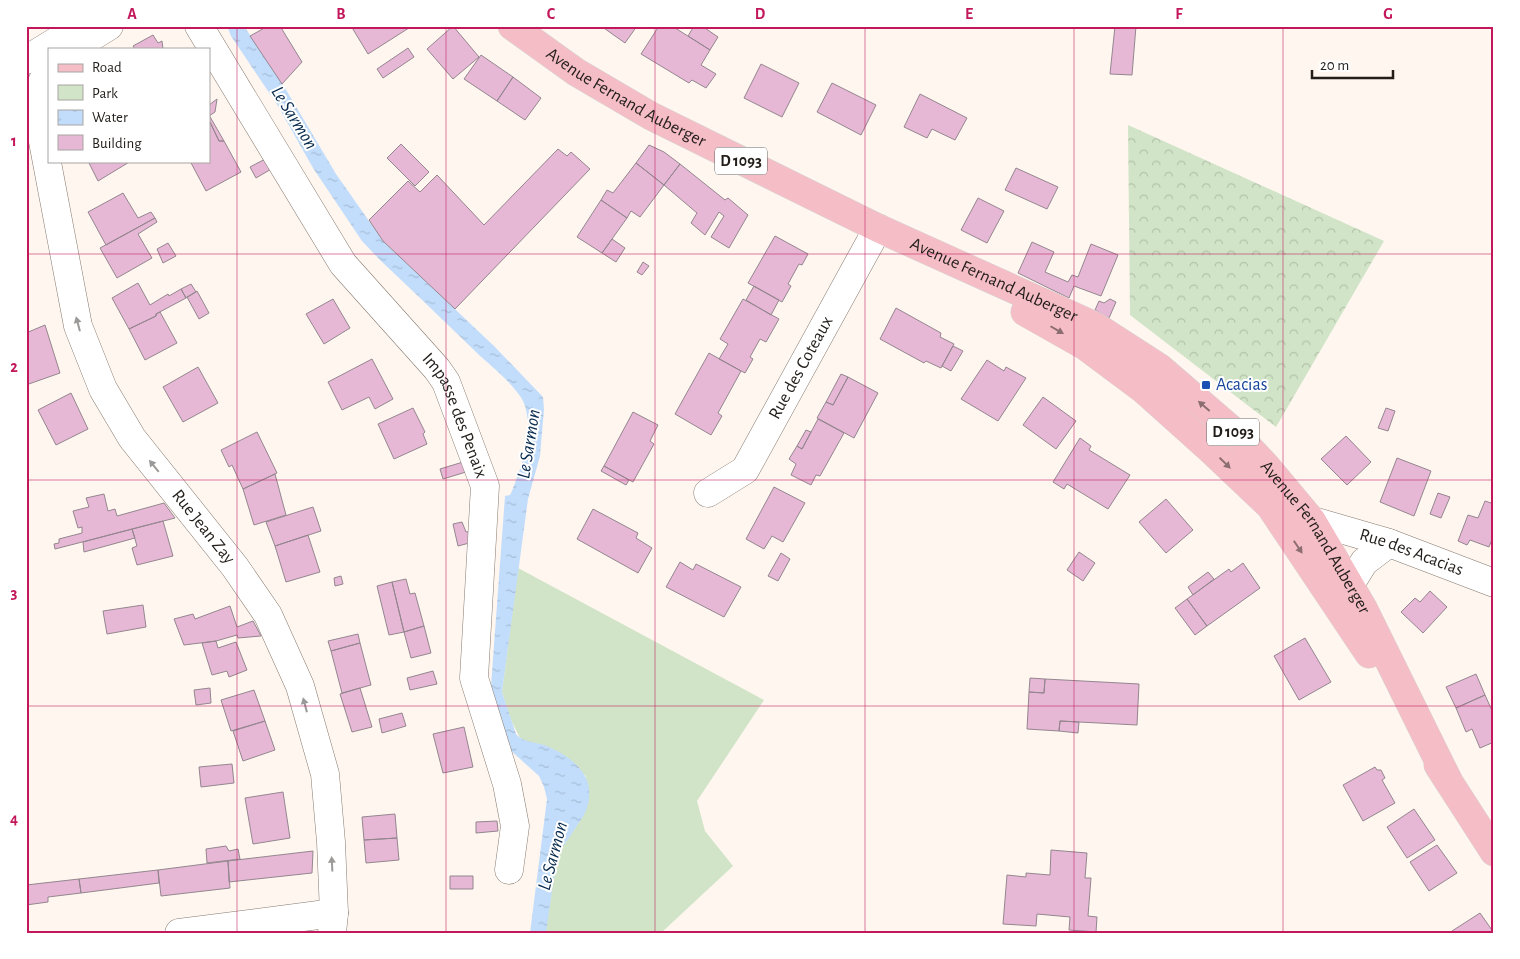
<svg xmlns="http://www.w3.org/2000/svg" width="1520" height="959" viewBox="0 0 1520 959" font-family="'Alegreya Sans',sans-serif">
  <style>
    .green { fill: #d1e4c7 }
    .forest { fill: url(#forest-crowns) }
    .water { fill: url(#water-ripples) }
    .building { fill: #e6b8d5; stroke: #94868f }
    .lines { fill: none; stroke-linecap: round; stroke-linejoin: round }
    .minor-casing { stroke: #867a70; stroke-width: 29 }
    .major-casing { stroke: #d7d6d6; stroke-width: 29 }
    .minor { stroke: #fff; stroke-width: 28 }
    .major { stroke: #f5bdc6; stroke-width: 28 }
    .oneway { fill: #9c9a98 }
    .oneway2 { fill: #8c6e70 }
    .grid { fill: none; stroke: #c2185b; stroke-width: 1; stroke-opacity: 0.55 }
    .transit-dot { fill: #1a4fb4; stroke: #fff; stroke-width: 2 }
    .labels { text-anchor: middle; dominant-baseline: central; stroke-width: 4; stroke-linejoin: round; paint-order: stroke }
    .shield { fill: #fff; stroke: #65625f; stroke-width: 1 }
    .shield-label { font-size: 16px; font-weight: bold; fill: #231e1a }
    .street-label { font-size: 18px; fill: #231e1a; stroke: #fff }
    .transit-label { font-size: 18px; fill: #164399; stroke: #fff; text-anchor: start }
    .water-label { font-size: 19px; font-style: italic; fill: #082b4e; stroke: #fff }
    .neatline { fill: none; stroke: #c2185b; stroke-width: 2 }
    .grid-label { font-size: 16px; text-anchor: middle; font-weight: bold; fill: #c2185b }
  </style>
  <defs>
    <pattern id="forest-crowns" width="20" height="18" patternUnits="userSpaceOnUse" patternTransform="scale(1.25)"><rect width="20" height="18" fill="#d1e4c7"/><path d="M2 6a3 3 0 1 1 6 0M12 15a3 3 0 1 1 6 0" fill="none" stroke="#b3c3aa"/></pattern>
    <pattern id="water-ripples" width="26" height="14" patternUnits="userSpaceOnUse" patternTransform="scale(1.25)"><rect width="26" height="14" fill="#c2ddfb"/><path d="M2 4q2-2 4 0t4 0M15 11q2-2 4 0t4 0" fill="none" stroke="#a6bdd7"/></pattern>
  </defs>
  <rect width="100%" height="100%" fill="#fef6ef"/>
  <path class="green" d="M518,568L764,700L697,801L705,831L733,866L661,933H532L586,776L520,738L511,720L502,692Z"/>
  <path class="forest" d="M1128,125L1384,241L1276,427L1130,315Z"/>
  <path class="water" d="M227,26H244L285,88L336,174L383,241L495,347L543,397L544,409L540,456L528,499L502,692L516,734C523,742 534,742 544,745C575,757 601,780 584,815L557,856L546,933H530L547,799L544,787L539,776L509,749L491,686L505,496L510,495L512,491C522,464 534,436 525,406C521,390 490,365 477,353C445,322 413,291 380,260L362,241L313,168L278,106L231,36Z"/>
  <path class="building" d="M268,26H280L302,62L282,84L250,36Z
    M351,26H412L368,54Z
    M453,26L479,57L453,79L427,49Z
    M601,26H637L625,43Z
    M659,26H672L710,50L701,65L716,74L706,88L692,80L689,83L641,54Z
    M694,26H702L718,37L710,50L688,36Z
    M1115,26H1136L1132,75L1110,74Z
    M153,35L158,43L162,41L163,49H135L133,46Z
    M408,48L414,57L383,78L377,69Z
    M481,55L513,77L497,101L464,79Z
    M761,64L799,83L782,117L744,98Z
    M513,77L541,98L525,120L497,101Z
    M832,83L876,105L861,135L817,112Z
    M920,94L967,118L955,140L932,129L927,138L904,127Z
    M217,99L215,112L209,116V105Z
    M209,115L224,141H219L209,120Z
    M209,120L219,141H224L241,172L206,191L190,161H209Z
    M401,144L429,172L415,186L387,158Z
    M649,145L664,152L680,164L664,185L636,163Z
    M558,149L567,156L571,152L590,169L455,309L383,241L369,220L408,181L420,192L437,175L484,225Z
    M267,158L273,168L256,178L250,167Z
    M88,161H131L98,181Z
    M636,163L664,185L640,217L631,211L627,218L601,200L607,190L613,193Z
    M680,164L725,200L728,198L748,215L729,248L711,237L724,216L719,212L705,235L691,223L697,213L664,185Z
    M1016,168L1058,187L1047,209L1005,190Z
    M123,193L138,218L151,212L155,218L106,245L88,212Z
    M978,198L1004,211L987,243L961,230Z
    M601,200L627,218L602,253L577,237Z
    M155,218L157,222L138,234L152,258L117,278L100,248Z
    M775,236L808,254L802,265L799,264L788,284L791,286L782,302L748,283Z
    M612,239L625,248L616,262L602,253Z
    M1032,242L1054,252L1045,272L1068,282L1072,275L1078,277L1091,244L1118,255L1101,296L1074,286L1069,298L1018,273Z
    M168,243L176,256L163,263L157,249Z
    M643,262L649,266L642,275L637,272Z
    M138,283L150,305L168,294L169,296L181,289L186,298L156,314V316L129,329L112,298Z
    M191,284L196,292L186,298L181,289Z
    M754,286L779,300L771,315L746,300Z
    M197,291L209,313L199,319L187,297Z
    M333,299L350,328L324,344L306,314Z
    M743,299L779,319L766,342L760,339L750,357L753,359L745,373L719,359L728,344L720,339Z
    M1110,299L1116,302L1109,318L1095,310L1099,301L1104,303Z
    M896,308L941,333L940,337L954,344L941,368L926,361L924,363L880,339Z
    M160,312L177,343L145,360L129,329L156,316V314Z
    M45,325L60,373L26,385V333Z
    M953,346L963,351L951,371L942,366Z
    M709,353L741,371L718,413L722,416L711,435L675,414Z
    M372,359L393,399L375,409L369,397L342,410L328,382Z
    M987,360L1004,371L1006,367L1026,378L998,421L961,399Z
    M198,367L218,403L183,422L163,387Z
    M841,374L848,377L833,405L826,402Z
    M848,377L878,393L854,438L817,418L826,402L833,405Z
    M71,393L88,429L56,445L38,410Z
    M1043,397L1076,421L1056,449L1023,425Z
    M413,408L425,432L423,434L427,444L394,459L378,424Z
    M1386,408L1395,411L1388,431L1378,428Z
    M633,412L658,425L650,441L654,444L633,482L604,466Z
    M818,419L844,433L820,476L816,475L811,485L791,475L796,464L789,459L797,446L802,449Z
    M806,430L811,432L802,449L797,446Z
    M257,432L277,473L243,489L232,465L229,467L221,450Z
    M1346,436L1371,462L1347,485L1321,459Z
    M1080,438L1091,446L1089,450L1130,475L1108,509L1067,484L1064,489L1053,482Z
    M1397,458L1431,471L1414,516L1380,502Z
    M463,462L466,472L443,479L440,469Z
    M604,466L629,480L626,485L601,471Z
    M275,474L286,515L254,525L243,489Z
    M774,487L805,503L783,542L772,536L764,549L746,539Z
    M1438,493L1450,497L1441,518L1430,514Z
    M104,494L108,511L115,509L117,516L164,503L175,518L55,549L54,544L59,543V539L82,533V527L78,528L73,511L89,507L86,498Z
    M1166,499L1193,530L1166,553L1139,522Z
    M1485,501L1494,504V534L1489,547L1470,540L1467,545L1458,541L1468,515L1478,518Z
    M313,507L321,531L275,546L266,522Z
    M593,509L638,533L636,538L652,548L638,573L577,539Z
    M163,521L173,556L137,565L132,548L137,546L132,529Z
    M462,522L466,532L473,531V542L458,546L453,524Z
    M132,529L135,538L84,552L83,542Z
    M308,535L320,572L286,582L275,546Z
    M1079,552L1095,563L1083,581L1067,570Z
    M781,553L790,559L778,581L768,576Z
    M680,562L693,570L696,564L741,587L724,617L666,587Z
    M1243,563L1260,588L1207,626L1187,599L1229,569L1231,572Z
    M1208,572L1214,579L1193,595L1188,587Z
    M341,576L343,584L335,586L334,578Z
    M406,579L410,594L415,593L424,626L404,632L392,582Z
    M392,582L404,632L389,635L377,586Z
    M1430,591L1447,607L1423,633L1401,612L1415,598L1420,602Z
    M1187,599L1207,626L1195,635L1175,608Z
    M143,605L146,627L107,634L103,611Z
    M230,606L237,627L253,621L261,636L238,638L237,635L216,641L184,645L174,619L193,614L195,619Z
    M424,626L431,653L411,658L404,632Z
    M358,634L360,643L331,651L328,641Z
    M1305,638L1331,682L1299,700L1274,656Z
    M216,641L218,648L236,642L247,670L229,677L227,671L212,675L202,643Z
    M360,643L371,685L342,693L331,651Z
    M433,671L437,684L410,690L407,678Z
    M1476,674L1485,695L1456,708L1446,687Z
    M1030,678L1045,679L1044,693L1029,692Z
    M1045,679L1139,684L1137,725L1060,721L1059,731L1027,729L1029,692L1044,693Z
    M210,688L211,703L196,705L194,690Z
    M360,688L372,727L352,732L340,694Z
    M254,690L265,721L231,731L221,700Z
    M1485,695L1494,715V742L1480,748L1472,729L1466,732L1456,708Z
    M402,713L406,726L382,733L379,719Z
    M265,721L275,750L243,761L233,731Z
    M1060,721L1079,722L1078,733L1059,731Z
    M464,727L473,767L443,773L433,734Z
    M232,764L234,783L201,787L199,767Z
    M1375,767L1377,770H1381L1385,778L1382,780L1395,803L1363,821L1343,785Z
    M283,792L290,838L253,844L245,798Z
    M1414,809L1435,840L1407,858L1387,827Z
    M395,814L397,838L364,840L362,817Z
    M497,821L498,831L476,833V822Z
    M397,838L399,860L366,863L364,840Z
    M1437,845L1457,873L1429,891L1410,862Z
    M226,846L229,851L238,849L240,859L207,863L206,849Z
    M1051,850L1087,853L1085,878H1091L1088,916L1097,917L1096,932L1069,930L1070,917L1037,914L1036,926L1003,924L1007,875L1026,877V873L1050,875Z
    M313,851L312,873L229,882L228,861Z
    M228,861L230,888L161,896L158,870Z
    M158,870L159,883L81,893L79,879Z
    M450,876H473V889H450Z
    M79,879L81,893L48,897V902L26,905V885Z
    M1480,913L1494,933H1453L1452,931Z"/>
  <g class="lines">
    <g class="minor-casing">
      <g id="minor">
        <path id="s1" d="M199,26L343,264L437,369L446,382L485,486L474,678L507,784L515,826L509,870"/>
        <path d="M72,49L109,26"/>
        <path d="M26,60L81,26"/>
        <path id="s2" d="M49,70L42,82L41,131L78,326L103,389L132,438L235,567L268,615L300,686L325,774L331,842L334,913L332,933"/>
        <path id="s3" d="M708,493L745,470L878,228"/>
        <path id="s4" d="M1296,516L1389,543L1494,583"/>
        <path d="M1350,585L1364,562L1389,543"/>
        <path d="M179,933L334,913"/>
      </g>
    </g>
    <g class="major-casing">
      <g id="major">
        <path id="s5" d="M512,26L576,72L651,116L878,228L1095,326L1160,368L1232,430L1266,466L1312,521L1363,608L1448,780"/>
        <path d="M1025,312L1085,346L1144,390L1211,450L1270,506L1369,654"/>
        <path d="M1438,765L1494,852"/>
      </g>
    </g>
    <use href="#minor" class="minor"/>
    <use href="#major" class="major"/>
  </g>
  <defs><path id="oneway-solid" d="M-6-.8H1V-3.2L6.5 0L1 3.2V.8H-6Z" transform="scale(1.25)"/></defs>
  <g class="oneway">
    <use href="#oneway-solid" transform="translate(78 324) rotate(-105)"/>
    <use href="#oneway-solid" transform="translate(154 466) rotate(-129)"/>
    <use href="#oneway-solid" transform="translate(305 705) rotate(-105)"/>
    <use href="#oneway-solid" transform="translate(332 864) rotate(-93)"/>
  </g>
  <g class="oneway2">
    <use href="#oneway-solid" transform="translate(1057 330) rotate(30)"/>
    <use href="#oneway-solid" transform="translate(1204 406) rotate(-139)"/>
    <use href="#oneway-solid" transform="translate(1225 463) rotate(44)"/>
    <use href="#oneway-solid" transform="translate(1298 547) rotate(56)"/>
  </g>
  <path class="grid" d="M237,26V933M446,26V933M655,26V933M865,26V933M1074,26V933M1283,26V933M26,254H1494M26,480H1494M26,706H1494"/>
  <rect class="transit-dot" x="1201" y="380" width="10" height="10" rx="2.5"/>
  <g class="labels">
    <g class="shield">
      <rect x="715" y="147.5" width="52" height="27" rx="4"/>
      <rect x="1207" y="418.5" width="52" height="27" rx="4"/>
    </g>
    <g class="shield-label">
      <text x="741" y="161">D 1093</text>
      <text x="1233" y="432">D 1093</text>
    </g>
    <g class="street-label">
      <text stroke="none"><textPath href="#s5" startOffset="135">Avenue Fernand Auberger</textPath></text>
      <text stroke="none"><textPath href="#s5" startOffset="546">Avenue Fernand Auberger</textPath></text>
      <text stroke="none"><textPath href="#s3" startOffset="160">Rue des Coteaux</textPath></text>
      <text stroke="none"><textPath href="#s1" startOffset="469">Impasse des Penaix</textPath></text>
      <text stroke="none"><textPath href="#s2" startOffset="500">Rue Jean Zay</textPath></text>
      <text stroke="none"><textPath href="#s5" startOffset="966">Avenue Fernand Auberger</textPath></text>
      <text stroke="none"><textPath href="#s4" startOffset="121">Rue des Acacias</textPath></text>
    </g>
    <g class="transit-label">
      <text x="1216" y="385">Acacias</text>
    </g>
    <g class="water-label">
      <text transform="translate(294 118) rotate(58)">Le Sarmon</text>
      <text transform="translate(529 444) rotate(-81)">Le Sarmon</text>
      <text transform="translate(553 856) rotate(-75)">Le Sarmon</text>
    </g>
  </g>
  <rect width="1520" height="959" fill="none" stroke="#ffffff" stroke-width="55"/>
  <rect x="48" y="48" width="162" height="115" fill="#ffffff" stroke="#a7a5a3"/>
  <rect x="58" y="64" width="25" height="8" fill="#f5bdc6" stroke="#a7a5a3"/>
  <text x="92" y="72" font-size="15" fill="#231e1a">Road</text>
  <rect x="58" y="85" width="25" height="15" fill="#d1e4c7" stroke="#a7a5a3"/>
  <text x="92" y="98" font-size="15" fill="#231e1a">Park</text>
  <rect x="58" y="110" width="25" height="15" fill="url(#water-ripples)" stroke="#a7a5a3"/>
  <text x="92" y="122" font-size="15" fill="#231e1a">Water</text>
  <rect x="58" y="135" width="25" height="15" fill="#e6b8d5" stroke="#a7a5a3"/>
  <text x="92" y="148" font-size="15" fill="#231e1a">Building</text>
  <path d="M1312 70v8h81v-8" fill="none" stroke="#231e1a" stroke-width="2.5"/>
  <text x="1320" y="70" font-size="15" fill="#231e1a" stroke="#ffffff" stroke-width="4" paint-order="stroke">20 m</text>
  <rect x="28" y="28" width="1464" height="904" class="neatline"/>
  <g class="grid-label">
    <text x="132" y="19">A</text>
    <text x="341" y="19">B</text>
    <text x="551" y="19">C</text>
    <text x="760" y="19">D</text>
    <text x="969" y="19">E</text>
    <text x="1179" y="19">F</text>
    <text x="1388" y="19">G</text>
    <text x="14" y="146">1</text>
    <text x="14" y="372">2</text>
    <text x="14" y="598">3</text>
    <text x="14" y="824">4</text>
  </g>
</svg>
